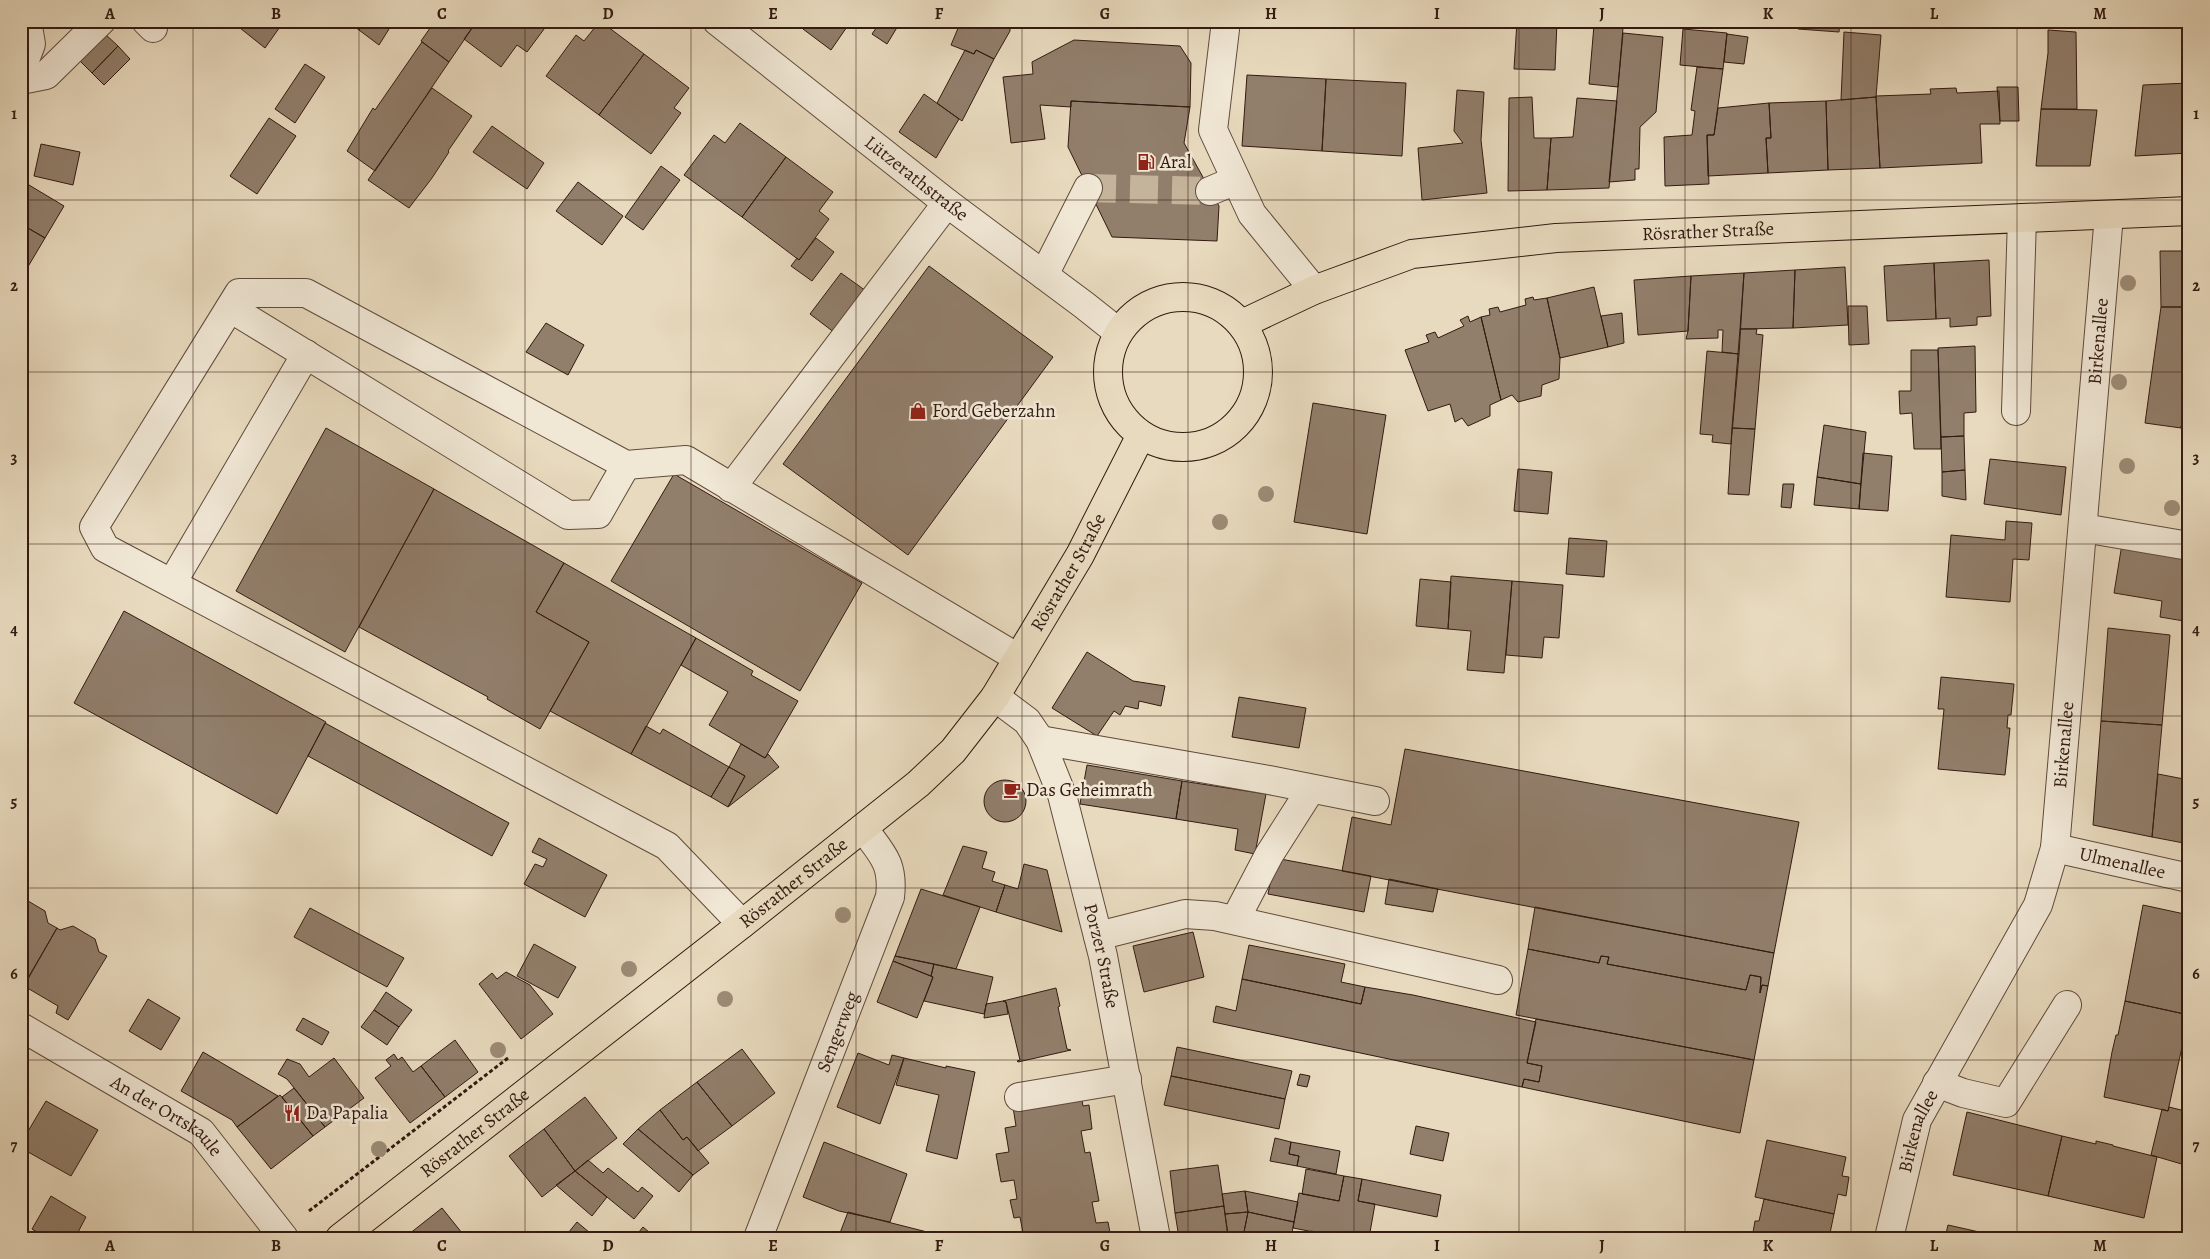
<svg xmlns="http://www.w3.org/2000/svg" width="2210" height="1259" viewBox="0 0 2210 1259" font-family="Alegreya,serif">
  <style>
    .building { fill: #917e6b; stroke: #331a11 }
    .lines { fill: none; stroke-linecap: round; stroke-linejoin: round }
    .minor-tunnel { stroke: #c4b49b; stroke-width: 28; stroke-dasharray: 28 14; stroke-linecap: butt }
    .minor-casing { stroke: #604a3c; stroke-width: 30 }
    .major-casing { stroke: #331a11; stroke-width: 30 }
    .path { stroke: #331a11; stroke-width: 3; stroke-dasharray: 4 2.5; stroke-linecap: butt }
    .minor { stroke: #f0e7d5; stroke-width: 28 }
    .major { stroke: #e8dabe; stroke-width: 28 }
    .tree { fill: #9d8b76 }
    .grid { fill: none; stroke: #331a11; stroke-width: 1; stroke-opacity: 0.55 }
    .labels { text-anchor: middle; dominant-baseline: central; stroke-width: 5; stroke-linejoin: round; paint-order: stroke }
    .poi-label { font-size: 19px; fill: #331a11; stroke: #f0e7d5; text-anchor: start }
    .street-label { font-size: 19px; fill: #331a11; stroke: #f0e7d5 }
    .neatline { fill: none; stroke: #331a11; stroke-width: 2 }
    .grid-label { font-size: 16px; text-anchor: middle; font-weight: bold; fill: #331a11 }
  </style>
  <rect width="100%" height="100%" fill="#e8dabe"/>
  <filter id="stains"><feTurbulence type="fractalNoise" baseFrequency=".004" numOctaves="4"/><feColorMatrix values="0 0 0 0 .2 0 0 0 0 .09 0 0 0 0 .02 0 0 0 .5 -.17"/></filter>
  <radialGradient id="worn" r=".72"><stop offset=".6" stop-color="#630" stop-opacity="0"/><stop offset="1" stop-color="#630" stop-opacity=".3"/></radialGradient>
  <path class="building" d="M245,21H278L282,24L265,48L240,28Z
    M278,21H292L287,28Z
    M347,21H365L359,30Z
    M365,21H394L379,45L359,30Z
    M435,21H477L449,62L421,41Z
    M477,21H550L527,52L517,45L501,67L464,39Z
    M600,21L644,54L599,115L546,76L576,35L584,41Z
    M808,21H851L831,50L803,29Z
    M881,21H901L887,44L872,34Z
    M961,21H1010V31L994,59L976,50L974,54L951,45Z
    M1517,21H1557L1555,70L1514,69Z
    M1798,21H1840L1839,32L1798,29Z
    M1594,25L1623,28L1618,87L1589,84Z
    M1683,29L1727,33L1723,69L1680,65Z
    M2048,30L2076,32L2077,109H2041L2048,53Z
    M1844,32L1881,35L1876,97L1841,100Z
    M1623,33L1663,37L1656,112L1640,127L1639,169H1635V180L1609,182Z
    M105,34L118,46L92,73L79,60Z
    M1727,34L1748,37L1744,64L1724,62Z
    M1074,40L1180,46L1191,63L1190,107L1071,101V107L1040,105L1045,139L1011,143L1003,77L1033,74L1032,62Z
    M422,42L449,62L375,171L347,151L373,108L375,110Z
    M118,46L130,59L104,85L92,73Z
    M965,50L974,54L976,50L994,59L962,121L937,103Z
    M644,54L689,88L674,108L681,113L651,154L599,115Z
    M305,64L325,77L295,123L275,109Z
    M1697,67L1723,69L1714,135H1707L1709,184L1665,186L1664,137L1692,135L1695,111L1691,110Z
    M1247,75L1326,79L1322,151L1242,146Z
    M1326,79L1406,83L1402,156L1322,151Z
    M2189,83V153L2135,156L2143,85Z
    M1997,87H2018L2019,121H2000Z
    M432,88L472,116L448,151L449,152L432,178L409,208L368,180Z
    M1956,88L1957,93L1999,91L2000,124H1980L1982,163L1880,168L1876,96L1931,94L1930,89Z
    M1457,90L1484,92L1481,140L1487,193L1422,200L1418,148L1463,143L1454,131Z
    M924,94L959,119L936,158L899,132Z
    M1532,97L1534,138H1551L1547,190L1508,191L1509,98Z
    M1876,97L1880,168L1828,170L1826,101Z
    M1577,98L1617,101L1609,188L1547,190L1551,138L1573,137Z
    M1071,101L1190,107L1184,143L1219,206L1217,241L1112,237L1068,147Z
    M1826,101L1828,170L1768,173L1766,138H1771L1769,103Z
    M1769,103L1771,138H1766L1768,173L1708,176L1707,135H1714L1718,108Z
    M2041,109L2097,110L2090,166H2036Z
    M269,118L296,136L257,194L230,176Z
    M740,123L786,157L742,217L684,175L714,135L725,143Z
    M492,126L544,163L527,189L473,152Z
    M41,144L80,152L73,185L34,176Z
    M786,157L833,192L819,211L829,219L799,260L742,217Z
    M661,166L680,180L643,230L625,217Z
    M578,182L623,216L602,245L556,211Z
    M29,185L64,206L45,238L21,224V198Z
    M21,224L45,238L26,270L21,267Z
    M816,238L834,252L812,281L791,266L797,258L799,260Z
    M2160,251H2189V307H2161Z
    M1989,260L1991,316L1977,317V325L1950,327V318L1936,319L1934,263Z
    M1934,263L1936,319L1887,321L1884,266Z
    M929,266L1053,357L908,555L783,464Z
    M1845,267L1848,325L1793,328L1795,270Z
    M1795,270L1793,328L1740,329L1744,273Z
    M841,273L866,291L835,333L810,314Z
    M1744,273L1739,354L1722,352L1723,330H1718V338L1686,339L1688,331L1691,276Z
    M1691,276L1688,331L1638,335L1634,280Z
    M1594,287L1608,347L1560,358L1547,298Z
    M1533,297L1534,300L1547,298L1560,358L1559,379L1542,385L1541,396L1518,402L1512,395L1501,400L1481,317L1490,315L1489,309L1498,307L1500,312L1526,305L1525,299Z
    M1848,306H1867L1869,344L1849,345Z
    M2161,307H2189V378L2181,428L2145,423Z
    M1622,313L1624,343L1608,347L1601,316Z
    M1468,316L1470,322L1481,317L1501,400L1490,405V416L1468,426L1462,418L1455,422L1450,404L1428,411L1405,350L1429,342L1426,335L1435,332L1438,338L1464,326L1460,320Z
    M546,323L584,345L568,375L526,352Z
    M1740,329H1757L1756,334L1763,335L1755,429L1732,428Z
    M1975,346L1976,412L1964,413V436L1941,437L1938,348Z
    M1911,350H1938L1941,449H1914L1912,413L1900,414L1899,391H1911Z
    M1707,351L1739,354L1731,444L1712,442L1713,435L1700,434Z
    M2189,379V429L2181,428Z
    M1313,403L1386,415L1367,534L1294,522Z
    M1824,425L1866,432L1861,484L1817,477Z
    M326,428L434,489L345,652L236,591Z
    M1732,428L1755,429L1749,495L1728,494Z
    M1964,436L1965,470L1942,472L1941,437Z
    M1863,453L1892,456L1888,511L1859,509Z
    M1990,459L2066,467L2061,515L1984,504Z
    M1518,469L1552,472L1548,514L1514,511Z
    M1965,470L1966,500L1942,496V472Z
    M674,474L862,583L800,691L611,581Z
    M1817,477L1861,484L1859,509L1814,505Z
    M1783,484H1794L1791,508L1781,507Z
    M434,489L564,563L536,612L589,642L540,729L487,699L488,697L359,627Z
    M2006,521L2032,523L2029,560L2013,559L2010,602L1946,597L1951,535L2005,540Z
    M1569,538L1607,541L1604,577L1566,574Z
    M2122,544L2189,555V604H2187L2184,621L2160,617L2162,601L2114,593Z
    M564,563L696,638L631,754L550,711L589,642L536,612Z
    M1451,576L1512,581L1504,673L1467,670L1471,631L1448,629Z
    M1420,579L1451,582L1448,629L1416,626Z
    M1512,581L1563,585L1559,638L1544,637L1542,658L1506,655Z
    M124,611L326,722L277,814L74,703Z
    M2108,628L2170,635L2162,725L2101,721Z
    M696,638L753,671L751,675L798,701L765,758L709,725L728,692L681,665Z
    M1087,652L1133,681L1165,686L1161,706L1139,701L1138,709L1125,706L1120,715L1114,711L1097,736L1052,708Z
    M1941,677L2014,684L2011,715H2008L2007,728H2010L2005,775L1938,769L1944,709H1938Z
    M1239,697L1306,708L1299,748L1232,737Z
    M2101,721L2162,725L2152,837L2093,825Z
    M325,723L509,823L492,856L308,756Z
    M646,726L660,734L663,729L729,767L711,797L631,754Z
    M741,744L765,758L768,754L779,767L728,807L745,776L729,767Z
    M1405,749L1799,822L1774,953L1342,871L1352,817L1391,825Z
    M1087,765L1182,781L1176,819L1080,804Z
    M729,767L745,776L728,807L711,797Z
    M2158,774L2189,780V844L2152,837Z
    M984 801a21 21 0 1 1 42 0a21 21 0 1 1-42 0Z
    M1182,781L1266,794L1255,854L1235,850L1238,829L1176,819Z
    M539,838L607,875L585,917L524,884L535,864L543,867L547,859L532,852Z
    M963,846L987,852L982,868L995,872L992,881L1005,885L996,912L943,895Z
    M1275,858L1371,876L1364,912L1268,894Z
    M1024,864L1047,870L1062,932L996,912L1005,885L1018,889Z
    M1389,879L1438,889L1433,912L1385,904Z
    M921,889L980,907L956,969L895,956Z
    M23,898L45,911L48,923L57,928L22,988L21,899Z
    M2143,905L2189,915V1015L2125,1001Z
    M1535,907L1774,953L1768,986L1762,985L1760,993L1761,977L1750,975L1746,990L1607,964L1609,957L1601,956L1599,963L1528,949Z
    M310,908L404,958L387,987L294,937Z
    M73,926L95,939L99,952L107,956L68,1020L56,1013L58,1006L24,986L57,928L60,930Z
    M1193,932L1204,977L1144,992L1133,946Z
    M534,944L576,967L558,998L517,976Z
    M1249,945L1345,964L1341,982L1365,987L1361,1004L1242,979Z
    M1528,949L1599,963L1601,956L1609,957L1607,964L1746,990L1750,975L1761,977L1760,993L1762,985L1768,986L1754,1060L1516,1015Z
    M895,956L934,964L931,976L893,961Z
    M893,961L933,977L917,1018L877,1002Z
    M934,964L993,977L984,1014L924,1001L933,977L931,976Z
    M506,972L530,985L553,1014L521,1039L479,984L492,973L497,979Z
    M1242,979L1361,1004L1365,987L1413,995L1536,1022L1527,1063L1542,1066L1539,1082L1524,1079L1522,1087L1213,1022L1216,1006L1236,1011Z
    M1056,988L1060,1006L1058,1007L1067,1049L1071,1050L1018,1062L1017,1061L1020,1060L1006,1002L1003,1001Z
    M386,992L412,1010L399,1027L374,1010Z
    M148,999L180,1018L161,1050L129,1031Z
    M1003,1001L1006,1002L1008,1014L984,1018L986,1004Z
    M2125,1001L2189,1015L2168,1111L2104,1097L2112,1052L2116,1035H2118Z
    M374,1010L399,1027L387,1045L361,1027Z
    M303,1018L329,1032L322,1045L296,1030Z
    M1536,1019L1754,1060L1740,1133L1522,1087L1524,1079L1539,1082L1542,1066L1527,1063Z
    M455,1040L478,1072L445,1097L421,1066Z
    M1177,1047L1292,1071L1285,1099L1171,1076Z
    M742,1049L775,1093L732,1126L697,1082Z
    M203,1052L278,1096L237,1127L232,1120L181,1091Z
    M858,1053L889,1065L892,1055L904,1058L880,1124L837,1107Z
    M394,1054L398,1060L402,1057L413,1072L421,1066L445,1097L410,1123L375,1078L391,1066L386,1060Z
    M334,1058L364,1098L325,1127L287,1079L278,1074L287,1059L300,1064L309,1077Z
    M904,1058L946,1068V1066L975,1072L957,1159L926,1151L939,1095L896,1085Z
    M1300,1074L1310,1076L1307,1087L1297,1085Z
    M1171,1076L1285,1099L1279,1129L1164,1105Z
    M697,1082L732,1126L698,1151L687,1137L683,1140L660,1110Z
    M294,1088L325,1127L313,1136L282,1097Z
    M280,1095L313,1136L271,1169L237,1127Z
    M1081,1095L1083,1106L1089,1105L1092,1129L1081,1131L1085,1153L1090,1152L1099,1201L1092,1202L1096,1223L1108,1222L1111,1238H1024L1020,1217L1014,1218L1010,1200L1017,1199L1014,1180L1001,1182L996,1154L1009,1152L1005,1128L1016,1126L1013,1107Z
    M585,1097L617,1138L575,1171L544,1129Z
    M46,1101L98,1130L71,1176L21,1148V1143Z
    M2169,1107L2189,1112V1146L2185,1165L2151,1155L2162,1109L2168,1111Z
    M660,1110L683,1140L687,1137L709,1163L693,1175L638,1129Z
    M1967,1112L2062,1136L2048,1196L1953,1175Z
    M1416,1126L1449,1133L1443,1161L1410,1154Z
    M544,1129L575,1171L542,1197L509,1156Z
    M638,1129L693,1175L679,1192L623,1144Z
    M2062,1136L2096,1144V1141L2113,1145V1146L2157,1157L2144,1218L2048,1196Z
    M1275,1138L1291,1142L1289,1154L1299,1156L1297,1166L1270,1161Z
    M1767,1140L1846,1157L1842,1176L1849,1177L1846,1196L1838,1194L1834,1214L1755,1197Z
    M824,1142L907,1174L890,1222L839,1211L803,1197Z
    M1291,1142L1340,1151L1336,1174L1297,1166L1299,1156L1289,1154Z
    M588,1160L603,1173L608,1168L638,1192L642,1187L653,1196L634,1219L575,1171Z
    M1218,1165L1224,1206L1175,1213L1170,1171Z
    M1306,1169L1344,1176L1339,1201L1302,1194Z
    M575,1171L607,1197L592,1216L556,1185Z
    M1344,1176L1362,1179L1358,1201L1375,1204L1369,1238H1345L1293,1228L1299,1193L1339,1201Z
    M1362,1179L1441,1195L1437,1217L1358,1201Z
    M1245,1191L1298,1202L1294,1222L1248,1212Z
    M1245,1191L1248,1212L1225,1214L1222,1194Z
    M51,1196L86,1217L75,1238H47L32,1229Z
    M1764,1199L1834,1214L1829,1238H1752L1755,1221H1759Z
    M1224,1206L1228,1238H1179L1175,1213Z
    M442,1208L466,1238H404Z
    M848,1212L939,1235L938,1238H859L840,1233Z
    M1248,1212L1244,1232L1228,1234L1225,1214Z
    M1248,1212L1294,1222L1291,1238H1272L1244,1232Z
    M577,1222L596,1238H564Z
    M1948,1225L2006,1238H1945Z
    M643,1227L656,1238H634Z
    M1311,1231L1345,1238H1309Z"/>
  <g class="lines">
    <path class="minor-tunnel" d="M1088,188L1210,191"/>
    <g class="minor-casing">
      <g id="minor">
        <path d="M146,21L153,28"/>
        <path id="s1" d="M717,21L947,203L1084,305L1118,332"/>
        <path d="M1226,21L1213,130L1252,214L1314,290"/>
        <path d="M21,71L31,44L27,21"/>
        <path d="M21,80L46,75L101,21"/>
        <path d="M1210,191L1236,180"/>
        <path d="M1044,275L1088,188"/>
        <path d="M230,308L568,515L598,514L626,465"/>
        <path d="M2016,411L2022,218"/>
        <path d="M731,488L947,203"/>
        <path d="M2083,528L2189,546"/>
        <path d="M172,583L306,354"/>
        <path id="s2" d="M995,697L1027,721L1040,740L1062,795L1103,956L1156,1238"/>
        <path d="M1040,740L1269,780L1375,801"/>
        <path id="s3" d="M2055,848L2189,878"/>
        <path d="M1235,920L1269,855L1311,789"/>
        <path d="M742,924L667,846L105,548L94,527L239,293H306L626,465L686,460L1018,658"/>
        <path d="M1098,936L1185,914L1215,916L1498,980"/>
        <path id="s4" d="M21,1027L201,1132L284,1238"/>
        <path d="M1937,1083L1963,1093L2006,1103L2067,1005"/>
        <path d="M1019,1097L1127,1079"/>
        <path id="s5" d="M758,1238L890,897C894,863 882,854 863,828"/>
        <path id="s6" d="M1889,1238L1917,1120L2038,905L2055,848L2109,215"/>
      </g>
    </g>
    <g class="major-casing">
      <g id="major">
        <circle cx="1183" cy="372" r="75"/>
        <path id="s7" d="M1242,324L1314,290L1412,254L1556,238L2189,211"/>
        <path id="s8" d="M340,1238L742,924L918,784L953,751L995,697L1080,555L1141,435"/>
      </g>
    </g>
    <path class="path" d="M309,1211L508,1058"/>
    <use href="#minor" class="minor"/>
    <use href="#major" class="major"/>
  </g>
  <g class="tree">
    <circle cx="2128" cy="283" r="8"/>
    <circle cx="2119" cy="382" r="8"/>
    <circle cx="2127" cy="466" r="8"/>
    <circle cx="1266" cy="494" r="8"/>
    <circle cx="2172" cy="508" r="8"/>
    <circle cx="1220" cy="522" r="8"/>
    <circle cx="843" cy="915" r="8"/>
    <circle cx="629" cy="969" r="8"/>
    <circle cx="725" cy="999" r="8"/>
    <circle cx="498" cy="1050" r="8"/>
    <circle cx="379" cy="1149" r="8"/>
  </g>
  <path class="grid" d="M193,21V1238M359,21V1238M525,21V1238M691,21V1238M856,21V1238M1022,21V1238M1188,21V1238M1354,21V1238M1519,21V1238M1685,21V1238M1851,21V1238M2017,21V1238M21,200H2189M21,372H2189M21,544H2189M21,716H2189M21,888H2189M21,1060H2189"/>
  <defs>
    <g id="fuel-bare" transform="scale(1.35)"><path d="M-5.5-6h7V0h2V4h1.3V-2.5L3-4.5l.8-.8L6-3V5H2.5V1h-1V6h-7ZM-4.2-4.7v3.2H.2V-4.7Z" fill="#8f2418" stroke="#f0e7d5" stroke-width="2.5" paint-order="stroke"/></g>
    <g id="shop-bare" transform="scale(1.35)"><path d="M-5-2.5h2.3a2.7 3.5 0 0 1 5.4 0H5L5.5 6h-11ZM-1.5-2.5h3a1.5 2.3 0 0 0-3 0Z" fill="#8f2418" stroke="#f0e7d5" stroke-width="2.5" paint-order="stroke"/></g>
    <g id="cafe-bare" transform="scale(1.35)"><path d="M-5.5-4.5H6V0H3Q3 3.5 0 3.5H-2.5Q-5.5 3.5-5.5 0ZM3-3.2v2h1.7v-2ZM-6 4.5H4V6H-6Z" fill="#8f2418" stroke="#f0e7d5" stroke-width="2.5" paint-order="stroke"/></g>
    <g id="restaurant-bare" transform="scale(1.35)"><path d="M-5-6h1v4h1v-4h1v4h1v-4h1v5L-1.5 .5V6h-2V.5L-5-1ZM5-6V6H3V1.5H1.5Q1.5-4 5-6Z" fill="#8f2418" stroke="#f0e7d5" stroke-width="2.5" paint-order="stroke"/></g>
  </defs>
  <g fill-rule="evenodd">
    <use href="#fuel-bare" x="1146" y="162"/>
    <use href="#shop-bare" x="918" y="411"/>
    <use href="#cafe-bare" x="1012" y="790"/>
    <use href="#restaurant-bare" x="292" y="1113"/>
  </g>
  <g class="labels">
    <g class="poi-label">
      <text x="1160" y="162">Aral</text>
      <text x="932" y="411">Ford Geberzahn</text>
      <text x="1026" y="790">Das Geheimrath</text>
      <text x="306" y="1113">Da Papalia</text>
    </g>
    <g class="street-label">
      <text stroke="none"><textPath href="#s1" startOffset="254">Lützerathstraße</textPath></text>
      <text stroke="none"><textPath href="#s7" startOffset="481">Rösrather Straße</textPath></text>
      <text stroke="none"><textPath href="#s6" startOffset="936">Birkenallee</textPath></text>
      <text stroke="none"><textPath href="#s8" startOffset="996">Rösrather Straße</textPath></text>
      <text stroke="none"><textPath href="#s6" startOffset="531">Birkenallee</textPath></text>
      <text stroke="none"><textPath href="#s3" startOffset="69">Ulmenallee</textPath></text>
      <text stroke="none"><textPath href="#s8" startOffset="576">Rösrather Straße</textPath></text>
      <text stroke="none"><textPath href="#s2" startOffset="288">Porzer Straße</textPath></text>
      <text stroke="none"><textPath href="#s5" startOffset="221">Sengerweg</textPath></text>
      <text stroke="none"><textPath href="#s4" startOffset="171">An der Ortskaule</textPath></text>
      <text stroke="none"><textPath href="#s6" startOffset="111">Birkenallee</textPath></text>
      <text stroke="none"><textPath href="#s8" startOffset="171">Rösrather Straße</textPath></text>
    </g>
  </g>
  <rect width="2210" height="1259" fill="none" stroke="#e8dabe" stroke-width="55"/>
  <rect x="28" y="28" width="2154" height="1204" class="neatline"/>
  <g class="grid-label">
    <text x="110" y="19">A</text>
    <text x="276" y="19">B</text>
    <text x="442" y="19">C</text>
    <text x="608" y="19">D</text>
    <text x="773" y="19">E</text>
    <text x="939" y="19">F</text>
    <text x="1105" y="19">G</text>
    <text x="1271" y="19">H</text>
    <text x="1437" y="19">I</text>
    <text x="1602" y="19">J</text>
    <text x="1768" y="19">K</text>
    <text x="1934" y="19">L</text>
    <text x="2100" y="19">M</text>
    <text x="14" y="119">1</text>
    <text x="2196" y="119">1</text>
    <text x="14" y="291">2</text>
    <text x="2196" y="291">2</text>
    <text x="14" y="463">3</text>
    <text x="2196" y="463">3</text>
    <text x="14" y="635">4</text>
    <text x="2196" y="635">4</text>
    <text x="14" y="807">5</text>
    <text x="2196" y="807">5</text>
    <text x="14" y="979">6</text>
    <text x="2196" y="979">6</text>
    <text x="14" y="1151">7</text>
    <text x="2196" y="1151">7</text>
    <text x="110" y="1251">A</text>
    <text x="276" y="1251">B</text>
    <text x="442" y="1251">C</text>
    <text x="608" y="1251">D</text>
    <text x="773" y="1251">E</text>
    <text x="939" y="1251">F</text>
    <text x="1105" y="1251">G</text>
    <text x="1271" y="1251">H</text>
    <text x="1437" y="1251">I</text>
    <text x="1602" y="1251">J</text>
    <text x="1768" y="1251">K</text>
    <text x="1934" y="1251">L</text>
    <text x="2100" y="1251">M</text>
  </g>
  <rect width="100%" height="100%" filter="url(#stains)"/>
  <rect width="100%" height="100%" fill="url(#worn)"/>
</svg>
